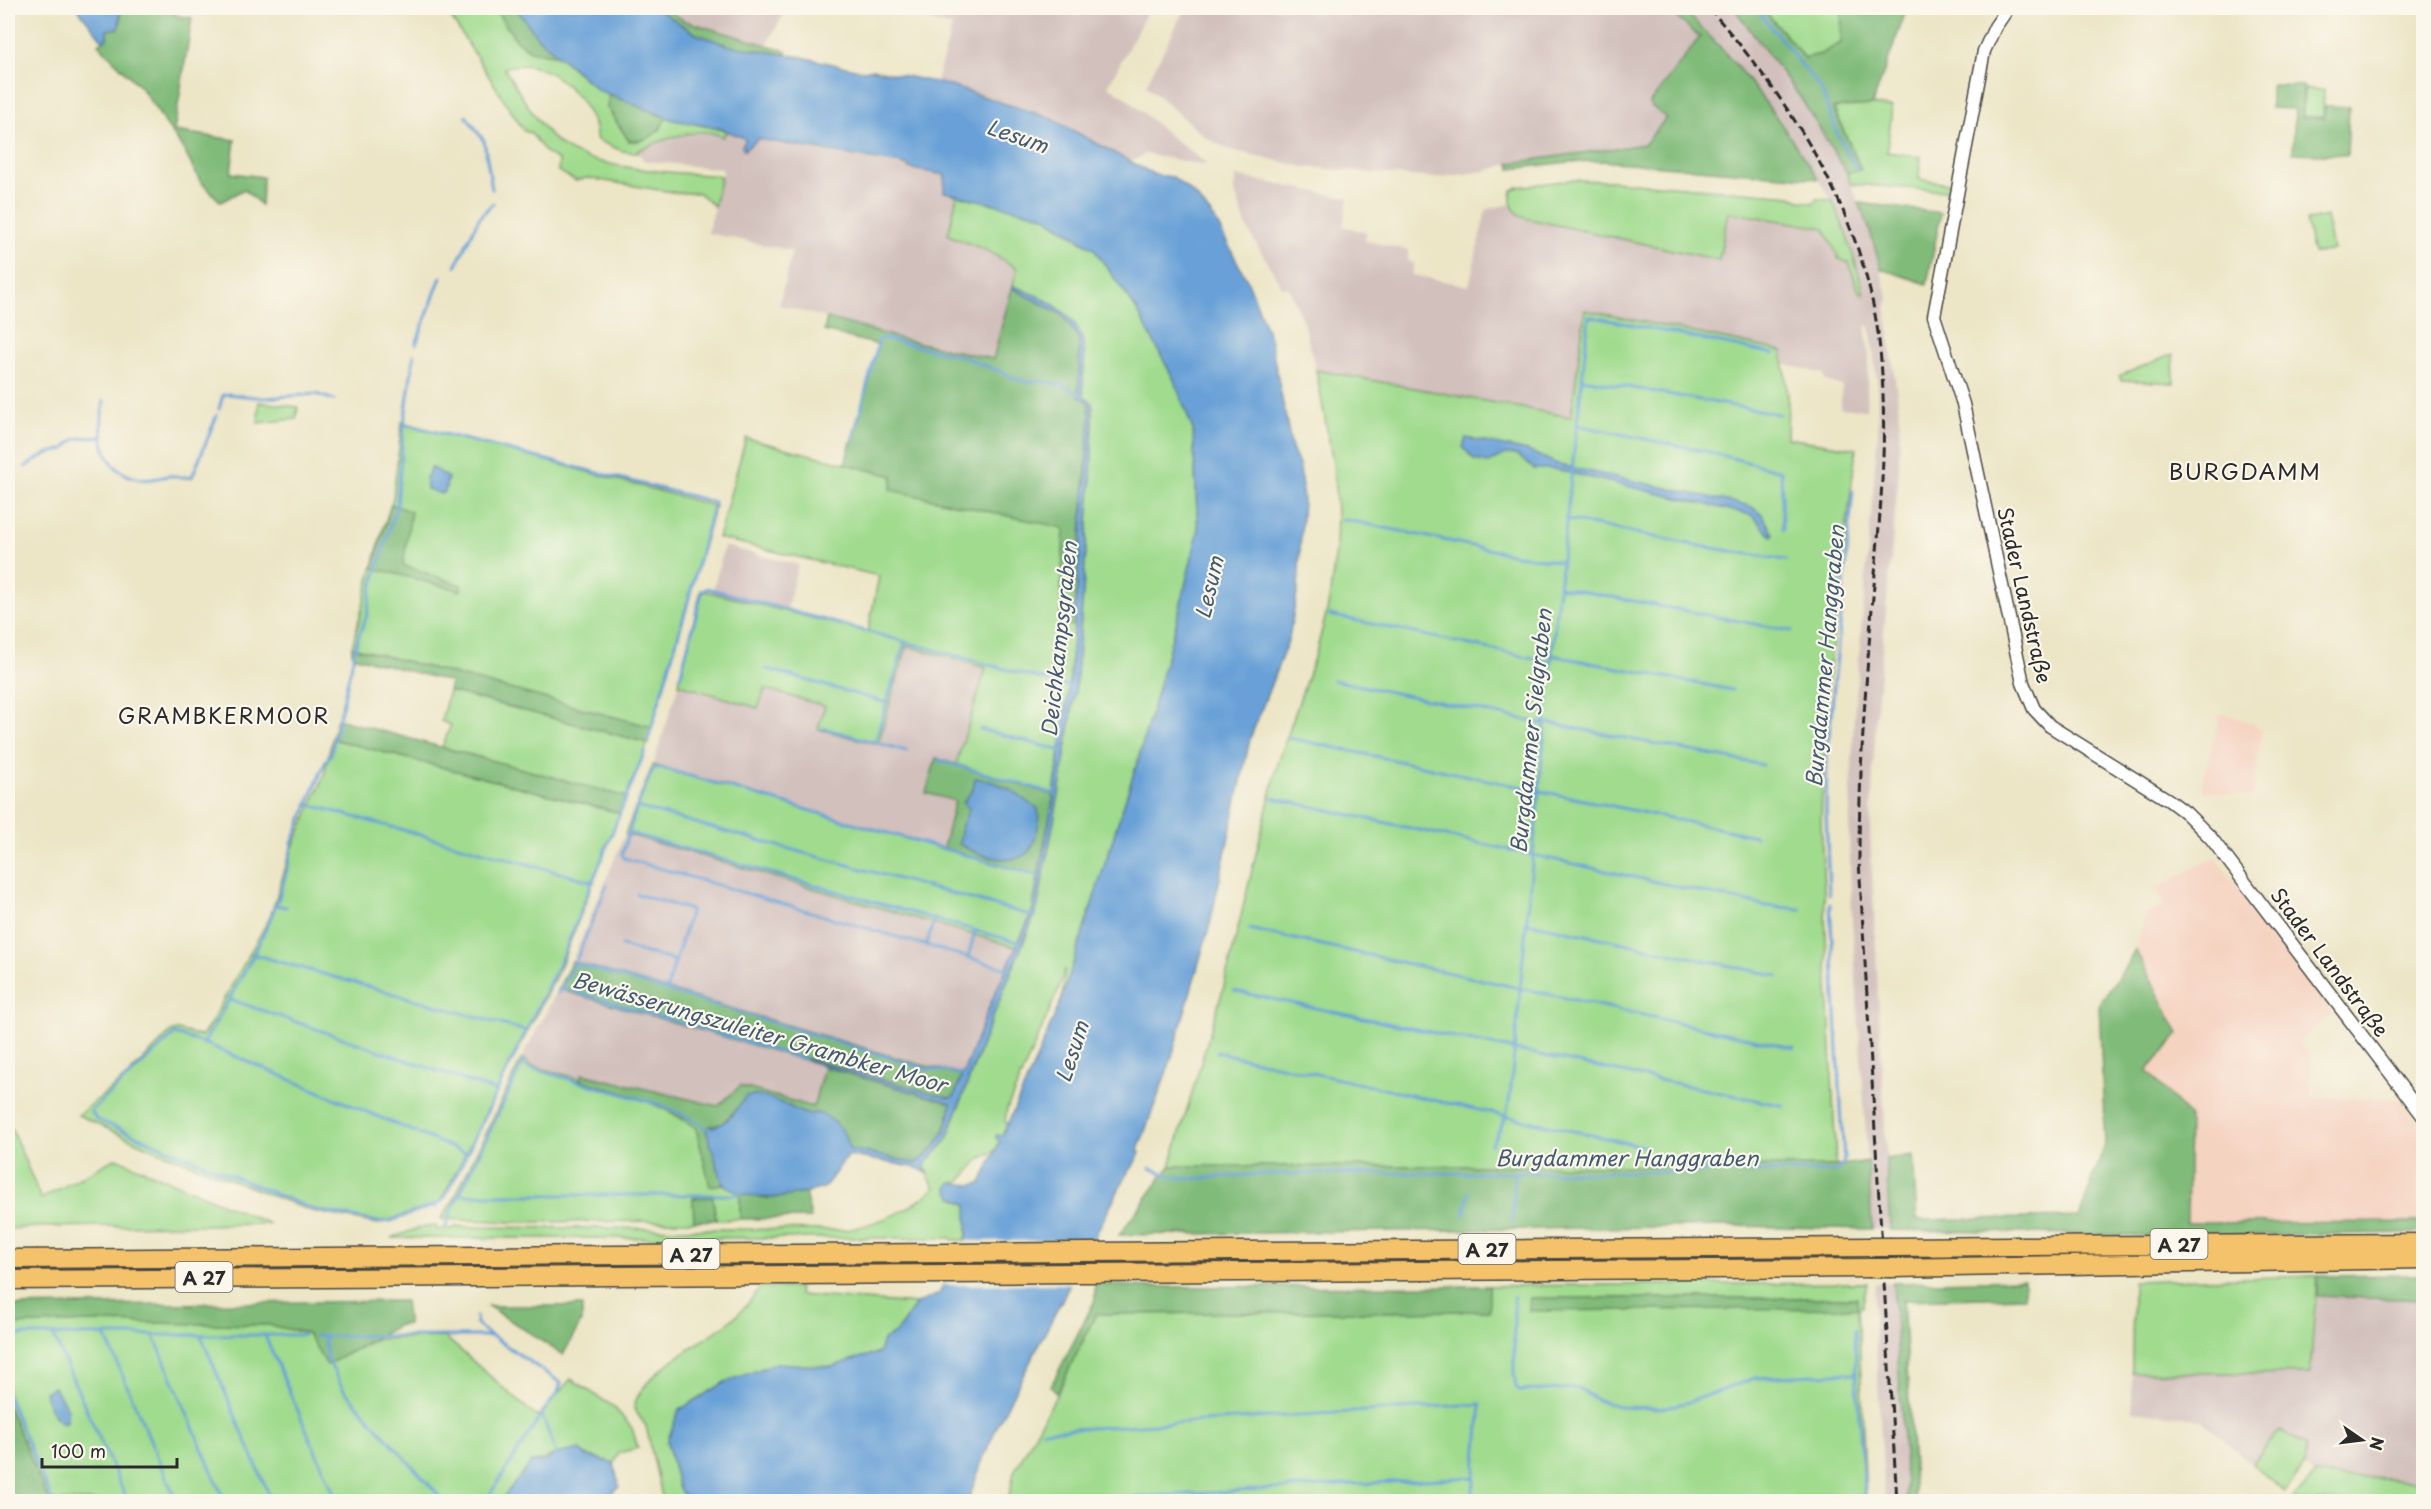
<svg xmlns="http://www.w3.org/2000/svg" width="2431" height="1509" viewBox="0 0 2431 1509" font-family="'Playpen Sans',sans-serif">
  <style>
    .built { fill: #f5d3c1 }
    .industrial { fill: #d1c0bc }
    .green { fill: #a0db8e; stroke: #66835c; stroke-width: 1.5; fill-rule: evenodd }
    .forest { fill: #80bb79; stroke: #567352; stroke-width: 1.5 }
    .water { fill: #68a0d7; stroke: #4a6681; stroke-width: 1.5 }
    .pier { fill: #ece5c6 }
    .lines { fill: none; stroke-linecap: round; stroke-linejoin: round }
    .stream { stroke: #68a0d7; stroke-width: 3 }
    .minor-casing { stroke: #484742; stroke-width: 15 }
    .highway-casing { stroke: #484742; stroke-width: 21 }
    .minor { stroke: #fff; stroke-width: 12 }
    .highway { stroke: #f3c26a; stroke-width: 18 }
    .rail { stroke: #2b2b2b; stroke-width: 3; stroke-dasharray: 9 4.5; stroke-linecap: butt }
    .highway-bridge-casing { stroke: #484742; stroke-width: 21; stroke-linecap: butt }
    .highway-bridge { stroke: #f3c26a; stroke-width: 18 }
    .labels { text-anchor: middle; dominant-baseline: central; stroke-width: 4.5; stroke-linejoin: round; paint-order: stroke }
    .shield { fill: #fbf7ec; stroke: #696865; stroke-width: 1.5 }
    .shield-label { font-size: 18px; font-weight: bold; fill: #2b2b2b }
    .street-label { font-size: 20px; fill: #2b2b2b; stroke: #fbf7ec }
    .water-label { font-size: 21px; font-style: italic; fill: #435a70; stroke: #fbf7ec }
    .neighbourhood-label { font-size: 21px; letter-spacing: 1.5px; fill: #2b2b2b; stroke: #fbf7ec }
    .quarter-label { font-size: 22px; letter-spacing: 1.5px; fill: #2b2b2b; stroke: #fbf7ec }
  </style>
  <rect width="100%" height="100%" fill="#fbf7ec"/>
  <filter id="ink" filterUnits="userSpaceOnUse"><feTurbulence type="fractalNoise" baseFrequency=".0167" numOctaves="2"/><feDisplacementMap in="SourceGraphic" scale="12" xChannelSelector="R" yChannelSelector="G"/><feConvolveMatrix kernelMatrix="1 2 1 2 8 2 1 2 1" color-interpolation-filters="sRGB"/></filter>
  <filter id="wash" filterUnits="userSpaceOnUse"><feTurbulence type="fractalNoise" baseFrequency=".008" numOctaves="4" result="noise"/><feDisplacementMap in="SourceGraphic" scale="24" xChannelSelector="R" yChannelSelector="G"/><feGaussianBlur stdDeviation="1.35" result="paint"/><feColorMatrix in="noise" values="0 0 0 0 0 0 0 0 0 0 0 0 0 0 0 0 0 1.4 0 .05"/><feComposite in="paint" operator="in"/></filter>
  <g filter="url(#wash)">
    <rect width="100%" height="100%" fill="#ece5c6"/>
    <path class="built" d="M2221,713L2253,723L2262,730L2253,797L2204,791L2202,783Z
      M2215,857L2333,1013L2298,1042L2311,1058V1097L2400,1099L2423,1129V1222L2187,1223L2189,1116L2147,1071L2179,1034L2135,949L2146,914L2164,905L2156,888Z"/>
    <path class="industrial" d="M664,8H787L766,46L685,21Z
      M894,8H1149L1108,86L1125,97L1171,137L1206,163L1202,165L1146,154L1130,162L1050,118L1006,102L936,82L952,27L939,24Z
      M1185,8H1665L1700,37L1649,104L1666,118L1645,144L1511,163L1486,171L1434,178L1304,167L1227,149L1205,137L1146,85Z
      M1681,8H1734L1800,97L1847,173L1869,228L1888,299L1886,310L1900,417L1899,470L1876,718L1870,832L1890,1230L1872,1229L1852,918L1849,834L1854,718L1878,432L1877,380L1870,326H1865L1869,355L1866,410L1840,408L1842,386L1824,380V374L1784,364L1781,351L1586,310L1572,417L1316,370L1304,325L1289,288L1282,287L1247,228L1234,189L1236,176L1348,198L1343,226L1366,232L1365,241L1408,250V261L1414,263L1412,275L1469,286L1486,210L1510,204L1514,212L1719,259L1727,212L1824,228L1839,259L1849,263L1858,290L1854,255L1843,223L1832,200L1761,97L1706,30Z
      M727,131L744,138L745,141L758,139L945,175L944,192L957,195L948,235L988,251L1017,268L993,359L902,339L779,305L792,251L708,233L723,169L645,161L636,151L678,135L714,132L723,137Z
      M724,546L798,565L786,612L712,593Z
      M907,646L987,668L956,764L936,758L927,792L955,800L943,848L653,765L679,684L758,708L765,689L825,706L818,729L878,744Z
      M625,834L1016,947L962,1074L918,1064L572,961Z
      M558,989L824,1067L813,1107L741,1087L718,1107L582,1074L580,1080L529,1065L527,1061L521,1060Z
      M1875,1283H1893L1907,1501H1885L1874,1317Z
      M2317,1296L2423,1300V1481L2314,1475L2304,1467L2306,1445L2280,1430L2252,1464L2200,1419L2132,1411V1372L2310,1374Z"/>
    <path class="green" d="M445,8H494L517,41L530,51L558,56L598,90L609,94L607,107L629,141L660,130L666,118L727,131L723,137C702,124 659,141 637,151L638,153L622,151L597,140C595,134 596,127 593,122C578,89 542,55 504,68C520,92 539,129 562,146C596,170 679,173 721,176L714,206L699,193H678L587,178L576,181L558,171L559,160L546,153L531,133L524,131Z
      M1762,8H1842L1841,43L1821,54L1805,58Z
      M2304,89L2324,90L2323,117L2303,116Z
      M1872,105L1892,107L1887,152L1921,157L1919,179L1949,184L1947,191L1851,184L1847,173L1861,169L1833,107Z
      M1570,180L1612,181L1791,196L1801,201L1813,203L1817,199L1832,200C1847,231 1856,262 1864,295L1858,290L1849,263L1839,259L1824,228L1728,212L1719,260L1524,218C1512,210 1509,205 1512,190L1518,187Z
      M957,195L1044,216L1094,249L1137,310L1175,382L1193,430L1198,532L1176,624L1138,760L1062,998L1065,968L1057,993L1007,1109L1005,1121L1007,1125L1002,1136L996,1135V1138L1000,1140L995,1151L980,1159L959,1182L951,1183L952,1197L967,1205L969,1210L966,1240H953L950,1238H391L422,1227L436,1226V1229H452L455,1227L847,1230C879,1223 910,1211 935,1188L927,1174L928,1172L925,1169V1164L946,1141L985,1036L1037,909L1059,794L1076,685L1091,482L1093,415L1092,402L1084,396L1083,389C1082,374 1087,357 1083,342C1076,311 1040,296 1013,286L1017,268L988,251L948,235Z
      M2326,216L2333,250L2313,254L2306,221Z
      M1585,310L1782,351L1788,395L1787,438L1856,449L1826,698L1821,821L1836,1166H1170L1224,986L1278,763L1317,649L1328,607L1336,551L1337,511L1333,463L1316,370L1571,417Z
      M2173,354L2174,383L2121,380L2119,376Z
      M259,402L298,407L296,419L258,423Z
      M402,422L715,506L652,727L352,647L381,535L393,498Z
      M746,438L893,476L891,490L1064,528L1060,622L1074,626L1069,685L1054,795L956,764L986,668L907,646L878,744L818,729L825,706L765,689L758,708L679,684L701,590L868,632L879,576L718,538Z
      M449,691L648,743L626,797L442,747L451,725L441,721Z
      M332,739L620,813L560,968L440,1203L378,1224L311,1211L143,1145L78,1115L127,1076L171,1032L177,1030L202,1036L209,1026L270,917L289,856L324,776Z
      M653,765L1038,876L1032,913L1016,947L625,834Z
      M521,1060L527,1061L529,1065C585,1081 648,1093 696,1128L710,1186L723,1184L740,1193V1219L716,1220L712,1197L693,1198L694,1221L515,1222L441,1219L453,1201Z
      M8,1120L41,1199L116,1158L270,1224L37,1227L8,1229Z
      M2317,1276L2310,1374L2132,1372L2133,1281Z
      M1867,1283L1862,1307L1858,1308L1866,1501L1008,1502L1014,1472L1057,1394L1096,1314L1488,1311L1489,1286ZM1856,1298L1858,1308L1530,1299V1298Z
      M761,1287L799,1288V1295L916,1304L897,1332L883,1340L879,1353L851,1360L832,1367L777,1363L667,1442L679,1489L686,1499L685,1501H663L646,1426L634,1409C637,1375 704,1342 729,1322C742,1312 751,1300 761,1287Z
      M90,1322L269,1325L307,1333L328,1364L376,1339L445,1337L537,1417L571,1379L614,1407L632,1428L638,1448L619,1453L614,1463C597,1458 577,1450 558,1453C547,1455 544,1462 532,1462L500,1501H49L8,1406V1325Z
      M2280,1430L2306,1445L2304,1467L2285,1492L2252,1464Z
      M2314,1475L2423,1481V1501H2291Z"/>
    <path class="forest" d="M120,8H175V15L192,18L174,131L235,140L231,173L263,177L261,205L244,189L221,202L200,181L183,149L142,89L98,44L107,38V30L121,22Z
      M494,8H516L537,37L558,56L530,51L517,41Z
      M656,8H664L685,21L787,51L786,54L730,46L696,34Z
      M1665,8H1681C1735,57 1779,118 1818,179L1602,161L1569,162L1511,169L1509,163H1511L1645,144L1666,118L1649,104L1700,37Z
      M1734,8H1762L1805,58L1821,54L1841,43L1842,8H1907L1872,105L1833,108L1861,170L1847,173L1800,97Z
      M2271,85L2303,86L2302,118H2324L2325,106L2349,107L2347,155L2293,153L2295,109L2271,108Z
      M609,94L666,118C658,135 647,142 629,141L607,107Z
      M1859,203L1941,213L1927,284L1881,269L1869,228Z
      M1012,288L1061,314L1070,325L1079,340V396L1088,402L1090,415L1074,626L1060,623L1064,528L891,490L893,476L845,464L878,345L824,331L827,318L902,339L993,359Z
      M391,504L411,512L403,565L461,585V591L373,568Z
      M352,647L652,727L648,743L449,691L451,682L352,656Z
      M337,719L626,797L620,813L332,739Z
      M936,758L1054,795L1038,876L943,848L955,801L926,793Z
      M2135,949L2179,1034L2147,1071L2189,1116L2187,1223L2423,1222V1233L2163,1236L1890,1230L1886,1159L1913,1155L1917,1220L2079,1217L2105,1145L2099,1003L2123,971Z
      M572,961L918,1064L962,1074L954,1096L949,1098L801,1057L800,1059L558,989Z
      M824,1067L951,1103C948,1128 938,1150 915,1163L848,1149L816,1113L806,1115L780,1102L740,1106L721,1124L709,1126L706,1130L723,1184L710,1186L696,1128C661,1102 621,1092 580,1080L582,1074L718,1106L740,1086L813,1107Z
      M1868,1161L1872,1229L1732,1226L1119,1235L1170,1166H1836Z
      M740,1193L766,1199L805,1193L811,1218L740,1219Z
      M713,1197L716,1220L694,1221L693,1198Z
      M2423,1275V1300L2317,1296V1276Z
      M2024,1280V1297L1903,1300L1915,1501H1907L1893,1283Z
      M1095,1284L1148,1287L1489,1286V1311L1096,1314L1057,1394L1051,1386L1095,1300Z
      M1530,1298H1857L1858,1308L1529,1311Z
      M405,1301L408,1324L399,1325L327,1365L307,1333L269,1325L90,1322L8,1325V1306Z
      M488,1306H582V1320L563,1355Z
      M8,1406L49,1501H8Z"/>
    <path class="water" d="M77,8H120L119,28L107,30V38L103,41Z
      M516,8H656L696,34L730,46L802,57L864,71L872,69L948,85L1050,118L1155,175L1173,177L1195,195L1214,218L1248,282L1270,338L1292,449L1300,467L1303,500L1298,588L1289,638L1250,739L1210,924L1170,1063L1138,1150L1140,1153L1132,1168L1129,1170L998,1424L984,1456L968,1501H688L679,1489L667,1442L679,1410L725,1382L777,1363L832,1367L851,1360L879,1353L883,1340L897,1332L916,1304L939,1294L967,1236V1205L952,1197L947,1188L951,1183L973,1185L981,1183L1000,1141L996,1138L997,1135L1002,1136L1030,1074L1062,998L1138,760L1176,624L1198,532L1193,430L1175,382L1137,310L1094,249L1044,216L944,192L945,175L912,169L904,165L758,139L744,150L742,146L745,141L744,138L719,128L673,120L598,90L537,37Z
      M1013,286C1040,296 1076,311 1083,342C1087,357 1082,374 1083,389L1084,396L1092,402L1093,415L1091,482L1076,685L1059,794L1037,909L985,1036L946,1141L925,1164V1168L928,1173L917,1168L848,1155L824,1188C789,1197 755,1206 723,1184L706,1130C710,1126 713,1127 719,1125C729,1121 740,1105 746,1096C766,1092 785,1105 803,1113C808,1115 811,1113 817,1113C832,1115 849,1135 849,1149L915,1163C938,1150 949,1128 951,1103L800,1059V1057L949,1098L954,1096L991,1002L1032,913L1054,795L1069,685L1086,480L1090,415L1088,402L1079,396V340L1070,325L1061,314L1012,288Z
      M1466,438L1528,451L1560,465L1750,506L1762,514L1773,534L1772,536C1763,530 1760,520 1751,515L1553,469H1534L1517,455L1506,454L1488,463L1474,460L1463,447Z
      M431,468L435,469L448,477L445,492L441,494L427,489L426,478Z
      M975,778C990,780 1004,785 1017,794C1024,799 1028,804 1037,807C1041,817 1039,823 1036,834C1035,839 1033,847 1029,851C1013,869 975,854 959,844L962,825L969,809L963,803L973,789Z
      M54,1387L68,1409L66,1422L62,1423C52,1415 47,1405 45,1392Z
      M580,1449L585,1455L614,1463L619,1487L601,1501H500L532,1462H543L556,1454Z"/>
    <path class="pier" d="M1096,1240L1074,1284L943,1285L964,1241Z"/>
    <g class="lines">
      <path class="stream" d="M1756,8L1821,89L1838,135L1857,169
        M466,116L484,141L492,189
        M456,266L479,218L493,203
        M416,344L441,277
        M1583,379L1779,414
        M104,401C98,433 101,473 141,479C150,481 160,477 169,476C177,475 185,479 192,477L217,415
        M219,409L223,395L228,394L264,398L316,394L334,400
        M404,424L714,502L686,609L648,740
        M1577,425L1709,452L1781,471L1783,530
        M853,440L879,340L882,338L964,357L1025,382L1043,381L1063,385L1081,395
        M25,467L46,454L65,449C76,433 84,439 102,437
        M1342,519L1516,555L1562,562
        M1565,519L1694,545L1786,560
        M1559,587L1792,631
        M1330,615L1551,662
        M1551,655L1732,690
        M767,669L887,703
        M680,677L702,592L707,588L1071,687
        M1333,680L1544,724
        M1544,722L1763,765
        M823,728L907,751
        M980,729L1062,751
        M1289,738L1755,836
        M875,742L905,642
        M938,760L1056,794
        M1273,798L1766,906L1801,909
        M307,804L594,882
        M637,807L1033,916
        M629,833L1020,943
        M637,894L691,910L666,991
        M1829,895L1826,811L1827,756L1853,491
        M276,905L286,907
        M1525,922L1778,976
        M1249,929L1794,1048
        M621,946L676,961
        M926,946L934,920
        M252,954L526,1031
        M968,958L975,931
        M575,963L927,1069L946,1071L965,1076
        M1008,969L624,858L622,854L637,807L652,771L655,768H662L1041,877
        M561,988L575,963L607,885
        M1234,991L1784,1106
        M558,993L561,988L804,1059
        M229,999L496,1091
        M204,1043C237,985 285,909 292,843L325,762L331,754L357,641L367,615L371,590L397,505L404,424L414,355
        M1217,1052L1646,1147
        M523,1063L527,1067L654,1103L672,1109L709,1129
        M1491,1145L1506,1117L1510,1096L1553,642L1589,316L1774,354
        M1150,1168L1170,1176L1188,1179L1263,1174L1835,1171L1841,1167L1844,1161L1830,904
        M461,1195H735L743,1191
        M435,1205L443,1200L450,1188L563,955L645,751
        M436,1207L435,1205L391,1221L379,1222L312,1209L96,1119L91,1111L175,1034L206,1044L467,1154
        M450,1214L524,1060
        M1464,1215L1469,1193
        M1513,1221L1514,1173
        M445,1228L450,1214
        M1514,1296V1374L1516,1387L1520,1391L1579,1388L1597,1400L1622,1407L1662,1408L1689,1402L1755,1378L1856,1373L1865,1502
        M476,1317L477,1324L483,1330L561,1383L558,1392L542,1414L557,1457
        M1855,1329L1856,1373
        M8,1335H303
        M53,1335L128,1502
        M105,1335L177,1502
        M324,1335L327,1358L343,1389L441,1498
        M154,1336L225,1502
        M201,1336L272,1502
        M265,1336L338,1502
        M315,1336H490
        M8,1397L53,1502
        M1042,1431L1481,1404L1472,1502
        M485,1502L542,1414
        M1057,1502L1474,1477"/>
    </g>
  </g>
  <g filter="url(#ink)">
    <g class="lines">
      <g class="minor-casing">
        <path id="minor" d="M2008,8L1995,27L1984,51L1934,316L1963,404L2023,683L2034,709L2050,726L2170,801L2186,813L2211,838L2424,1117"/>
      </g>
      <g class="highway-casing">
        <path id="highway" d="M1891,1247L2424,1243
          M8,1259L1868,1247
          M1891,1268L2424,1259
          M8,1280L1868,1268"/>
      </g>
      <use href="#minor" class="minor"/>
      <use href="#highway" class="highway"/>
      <path class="rail" d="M1709,8C1790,101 1860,207 1878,333C1890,424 1880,516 1872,608C1865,692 1859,776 1859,861L1897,1502"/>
      <g class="highway-bridge-casing">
        <path id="highway-bridge" d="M1868,1247H1891
          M1868,1268H1891"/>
      </g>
      <use href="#highway-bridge" class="highway-bridge"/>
    </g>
  </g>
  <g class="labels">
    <g class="shield">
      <rect x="2150.5" y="1229" width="57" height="30" rx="4.5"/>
      <rect x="1458.5" y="1234" width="57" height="30" rx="4.5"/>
      <rect x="662.5" y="1239" width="57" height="30" rx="4.5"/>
      <rect x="175.5" y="1262" width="57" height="30" rx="4.5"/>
    </g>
    <g class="shield-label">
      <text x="2179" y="1244">A 27</text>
      <text x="1487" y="1249">A 27</text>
      <text x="691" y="1254">A 27</text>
      <text x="204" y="1277">A 27</text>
    </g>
    <g class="street-label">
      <text transform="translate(2025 595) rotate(77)">Stader Landstraße</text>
      <text transform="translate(2330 962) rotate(53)">Stader Landstraße</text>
    </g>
    <g class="water-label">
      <text transform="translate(1018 135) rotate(19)">Lesum</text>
      <text transform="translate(1208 587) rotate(-77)">Lesum</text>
      <text transform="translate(1058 639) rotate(-84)">Deichkampsgraben</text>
      <text transform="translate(1824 656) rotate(-85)">Burgdammer Hanggraben</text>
      <text transform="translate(1530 731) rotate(-84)">Burgdammer Sielgraben</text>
      <text transform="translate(760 1031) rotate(16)">Bewässerungszuleiter Grambker Moor</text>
      <text transform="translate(1071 1051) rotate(-72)">Lesum</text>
      <text x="1627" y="1157">Burgdammer Hanggraben</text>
    </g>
    <g class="neighbourhood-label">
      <text x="224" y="715">GRAMBKERMOOR</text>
    </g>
    <g class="quarter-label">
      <text x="2245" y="470">BURGDAMM</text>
    </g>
  </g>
  <rect width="2431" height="1509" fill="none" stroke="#fbf7ec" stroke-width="30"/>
  <g transform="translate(2362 1440) rotate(104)" stroke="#fbf7ec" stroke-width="4.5" paint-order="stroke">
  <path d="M0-4.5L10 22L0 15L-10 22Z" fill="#2b2b2b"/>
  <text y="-9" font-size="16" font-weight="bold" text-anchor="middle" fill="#2b2b2b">N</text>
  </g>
  <path d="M42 1458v9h135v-9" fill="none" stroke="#2b2b2b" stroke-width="3"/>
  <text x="51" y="1458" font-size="18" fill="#2b2b2b" stroke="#fbf7ec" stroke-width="4.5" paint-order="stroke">100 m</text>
</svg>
